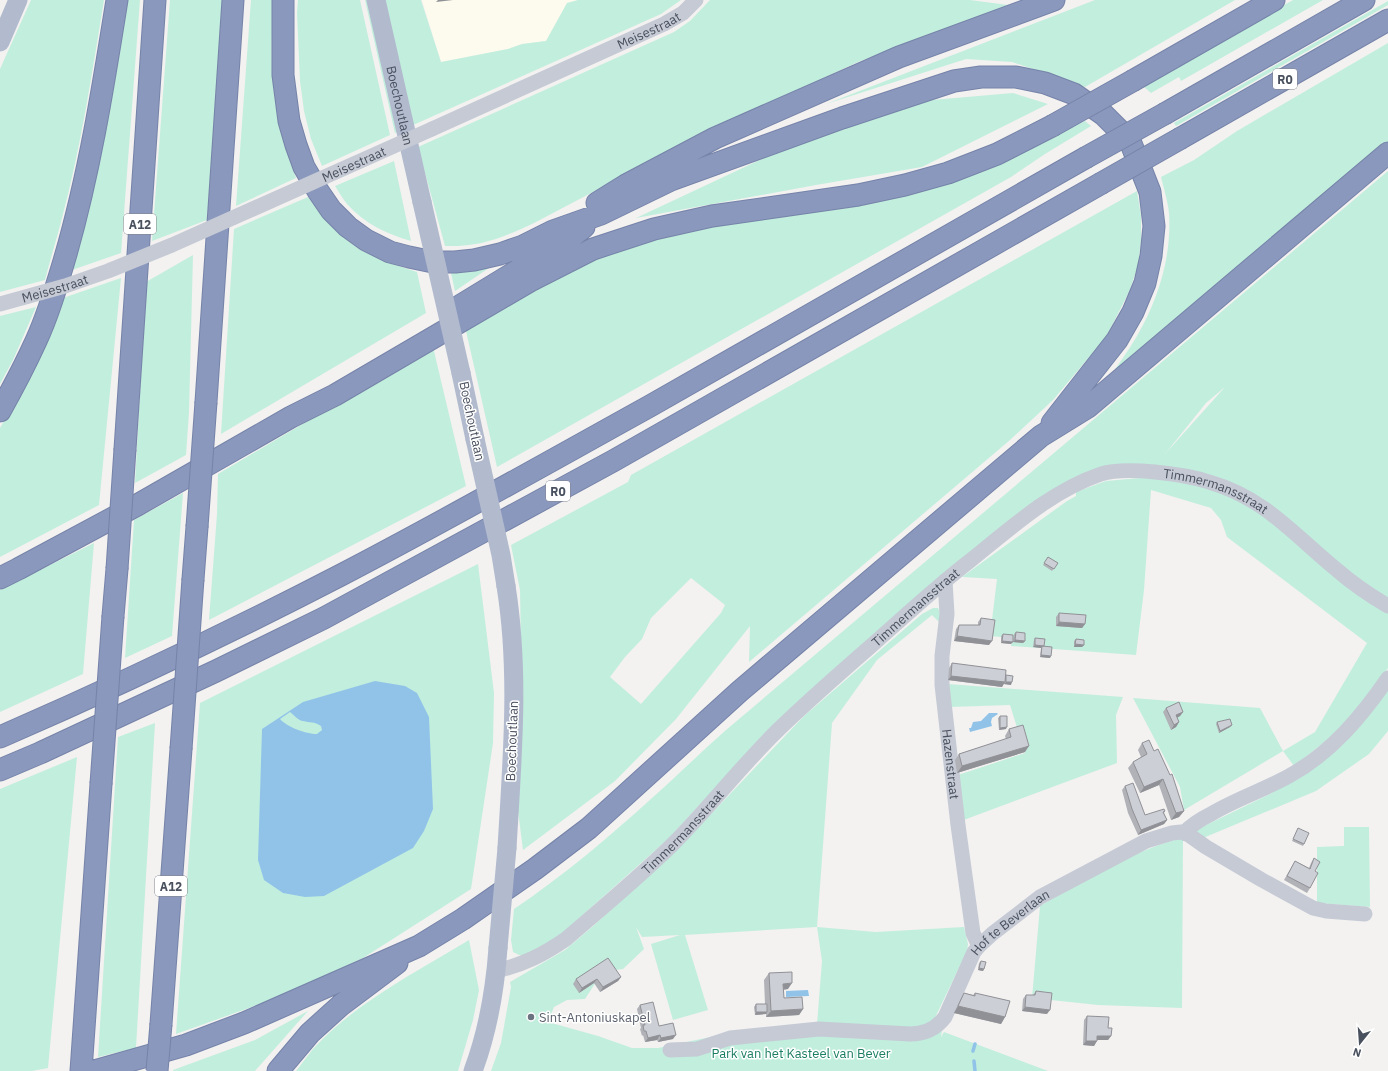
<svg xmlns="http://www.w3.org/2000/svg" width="1388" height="1071" viewBox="0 0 1388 1071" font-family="'IBM Plex Sans',sans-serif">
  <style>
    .commercial { fill: #fcfbed }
    .green { fill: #c2eedd; fill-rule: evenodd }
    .water { fill: #91c3e9; fill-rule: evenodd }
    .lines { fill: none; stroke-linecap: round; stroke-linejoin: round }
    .stream { stroke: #91c3e9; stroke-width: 3.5 }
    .highway-casing { stroke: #7683a9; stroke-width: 23 }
    .minor { stroke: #c5cad5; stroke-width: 15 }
    .major { stroke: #b2bace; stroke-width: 19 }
    .highway { stroke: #8b98bd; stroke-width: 21 }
    .highway-bridge-casing { stroke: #7683a9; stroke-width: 23; stroke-linecap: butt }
    .minor-bridge { stroke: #c5cad5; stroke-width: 15 }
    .major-bridge { stroke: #b2bace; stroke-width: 19 }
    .highway-bridge { stroke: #8b98bd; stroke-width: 21 }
    .wall { fill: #b0b2b8 }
    .shaded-wall { fill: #909196 }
    .building { fill: #cdcfd6; stroke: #909196 }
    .worship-dot { fill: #6b7280; stroke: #fff; stroke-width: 1.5 }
    .labels { text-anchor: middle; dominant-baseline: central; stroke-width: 3; stroke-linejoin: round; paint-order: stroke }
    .shield { fill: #fff; stroke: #80848e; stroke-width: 1 }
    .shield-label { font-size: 12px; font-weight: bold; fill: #49505e }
    .street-label { font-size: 13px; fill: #49505e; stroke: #fff }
    .worship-label { font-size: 13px; fill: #5b616d; stroke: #fff; text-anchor: start }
    .park-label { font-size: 13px; fill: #1b7e62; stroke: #fff }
  </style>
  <rect width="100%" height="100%" fill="#f3f2f1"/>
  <path class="commercial" d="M422,0H578L567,3L546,41L522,44L508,49L441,62Z"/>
  <path class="green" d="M31,0H104C92,73 81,147 62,218C57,239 50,259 45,280L0,292V69Z
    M125,0H140L121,253L72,270Z
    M170,0H223L207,220L152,241Z
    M251,0H273C272,34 270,68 275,101C279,128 287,153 296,178L236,206Z
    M298,0H360L390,135L322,166L311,139L304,111L300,81L297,13Z
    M365,0H370L400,131L395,133Z
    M383,0H421L441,62L508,49L522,44L546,41L567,3L578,0H681L661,14L411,126Z
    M710,0H970L1008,5L858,62L709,131L534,223C502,238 480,247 445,246L418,147L674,32L690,21Z
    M1095,0H1235L1085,87L1012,62L966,59L826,104Z
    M1293,0H1323L1181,81L1179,77L1151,93L1143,86L1199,53Z
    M1388,1V5L1176,126L1174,123Z
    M1388,43V143L1110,377C1119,363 1129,350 1137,336C1158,300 1172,256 1169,213C1168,202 1164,189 1161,177L1194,160L1237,131Z
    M1013,93L1048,104L922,167L816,185L636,218L783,149L920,101Z
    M1085,121L1091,126L1045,154L1011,177L497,467L466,331L528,293L587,262L659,237L717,225L888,199L926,190L971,175Z
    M394,161L411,241C387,234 365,224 347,204C343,199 339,192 335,186Z
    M1388,171V599L1204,475L1069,480L702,802L669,838L558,937L525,956L519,955L513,952L511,940L514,909C563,876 608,838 652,798C677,776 701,752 726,730ZM1225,387L1165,454L1206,403Z
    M1137,191L1141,216V240L1138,266L1129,292L1106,337L1053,400L1010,440L749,662L750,626L676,719L615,781L523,850L518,811L522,708L520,590L511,545L628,482L631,475ZM691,578L725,605L721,613L641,704L610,677L625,657L642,639L651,618Z
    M308,197C322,215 336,233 355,246C374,258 395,265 417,272L426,313L221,434L234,229Z
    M193,255L189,412L186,455L135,483L146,282Z
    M489,268L455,291L451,273Z
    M121,278L99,505L0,557V428L27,380L63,298Z
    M36,307L13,360L0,384V316Z
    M433,347L466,486L209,620L217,514L218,474Z
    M1151,477L1191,483L1244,501L1388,613V668L1368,697L1331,737L1294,766L1283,751L1184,810L1180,787L1133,698L1260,708L1283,751L1315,732L1367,643L1227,537L1221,520L1211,508L1151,490L1144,590L1136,655L1011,646L1012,638L990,636L997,579L962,577L1067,501L1076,496V492L1106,481Z
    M183,493L172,636L125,658L134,520Z
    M94,543L83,674L0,712V590Z
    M478,564L494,693L493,743L471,889L363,958L277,998L176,1034L200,703Z
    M933,608H938L940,612V623L932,615L877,660L832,723L817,927L876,932L964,927L968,944L967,951L932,1024L942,1030L941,1037L944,1032L1048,1071H491L501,1043L511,987L510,982L565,950L592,927L676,851L804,716L922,614ZM636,927L642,937L680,935L651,944L673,1020L708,1010L685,935L817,927L822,961L817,1024L720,1035L658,1048H632L598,1036L548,1022L554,1007L567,1000L585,999L596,982L608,971L623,969L644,949Z
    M948,684L1123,697L1116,715L1117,763L961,821L958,775L1025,753L1010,705L950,707Z
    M1388,688V731L1369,754L1316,791L1203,838L1198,836L1196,830L1272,793Z
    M155,723L136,1048L98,1057L118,737Z
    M77,757L48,1068L32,1071H0V789Z
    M1344,827H1369L1370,907L1317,903V847L1344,846Z
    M1178,839H1183L1182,1008L1098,1005L1032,998L1040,906C1084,881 1128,853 1178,839Z
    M469,940L479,990L473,1020L458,1071H296C302,1064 307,1056 313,1049C356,1002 415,973 469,940Z
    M308,1011L255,1071H173V1070L255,1040Z"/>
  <path class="water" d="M375,681L405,686L417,693L429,717L433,809L424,831L413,848L324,896L305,897L283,893L264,880L258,860L262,729L303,702ZM290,712C294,715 299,721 303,721C310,723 314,721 321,726L322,730L317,734C306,734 287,727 280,719Z
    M989,713H997L998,714L992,718L991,722L992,726L970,732L969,728H971L973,722L981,721Z
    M808,990L809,996L786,997V991Z"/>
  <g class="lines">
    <path class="stream" d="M973,1051L975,1044
      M974,1061L975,1071"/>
    <g class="highway-casing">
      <path id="highway" d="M283,0V75L289,121L296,145L304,167L318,191L331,210L348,227L366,240L390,252L409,257L433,262H455L474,260L500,254L523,246L553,231L601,214L671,180L842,118L954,81L981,77H1016L1045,83L1074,94L1104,115L1130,141L1150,192L1154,226L1151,256L1145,283L1133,312L1117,340L1052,423
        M1134,80L1274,0
        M1166,113L1364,0
        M1181,138L1388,20
        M597,203L626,185L715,138L899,57L1054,0
        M453,310L569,239L584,227
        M206,402L233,0
        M0,411C13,388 25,365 36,341C48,315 56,288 64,261C89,176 103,88 117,0
        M125,449L155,0
        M0,578L18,569L139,504L291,417L335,395L530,281L593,249L654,229L712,216L858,195L905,185L948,173L997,154L1052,126
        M193,579L197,527
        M113,616L117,569
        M0,737C115,687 229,633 341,575C445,521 547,463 650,406C795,324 940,241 1085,158
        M0,770L40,753L216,671L324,618L613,461L1100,184
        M161,1024L181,749
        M81,1071L101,784
        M94,1071L186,1045L244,1023L419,946L463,919L535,869L589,828L740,691L1041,436L1088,407L1388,153
        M278,1071L310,1033L341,1005L397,963"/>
    </g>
    <g class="minor">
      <path id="s1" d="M432,129L664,24L683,13L696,0"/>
      <path id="s2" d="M945,581L947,614L942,656V685L958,825L973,933L979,946"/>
      <path d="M1184,833C1192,824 1201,819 1211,814C1236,799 1264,790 1289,776C1331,753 1362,716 1388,678"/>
      <path id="s3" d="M497,971C524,964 543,955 566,939C602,908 638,878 672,845C709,808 741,766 778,730C808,701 840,673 871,646C904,617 936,587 971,560C1011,528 1051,491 1101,474C1125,466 1185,474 1209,482C1265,498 1294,535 1337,570C1352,583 1371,596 1388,606"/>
      <path id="s4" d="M670,1050L697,1049L730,1038L819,1029L910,1034C925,1034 936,1029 945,1017L974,952L979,946L992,934L1040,897L1146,841L1172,833L1181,832L1189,835L1206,847L1262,880L1313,908L1326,911L1365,914"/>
    </g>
    <g class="major">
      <path id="s5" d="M376,0L422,202"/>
      <path d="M0,42L18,0"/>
      <path d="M461,373L475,439"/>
      <path d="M506,586C520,673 512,761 507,848"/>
      <path d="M473,1071C488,1031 495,990 498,948"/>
    </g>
    <use href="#highway" class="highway"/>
    <g class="highway-bridge-casing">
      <path id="highway-bridge" d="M1052,126L1134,80
        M1085,158L1166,113
        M1100,184L1181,138
        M197,527L206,402
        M117,569L125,449
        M181,749L193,579
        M101,784L113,616
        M157,1071L161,1024"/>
    </g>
    <path class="minor-bridge" id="s6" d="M0,304L65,286L108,271L172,245L432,129"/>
    <path class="major-bridge" d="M422,202L461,373
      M475,439L501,555L506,586
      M498,948L507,848"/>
    <use href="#highway-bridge" class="highway-bridge"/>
  </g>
  <path class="wall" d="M1048,557L1058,563L1052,571L1043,565Z
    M1059,613L1085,624L1082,628L1056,626V617Z
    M981,618L989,645L954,641L956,629L959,625H978V622Z
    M1016,632L1025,641L1023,643L1013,642L1014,634Z
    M1003,634L1011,644L1001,643V636Z
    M1035,638L1044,646L1050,658L1040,657L1041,648L1033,647L1034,640Z
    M1076,639L1084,645L1082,647H1074V641Z
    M952,663L1006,676V675L1011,685L1004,684V683L1002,687L948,680L949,668Z
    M1166,708L1183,712L1180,716L1177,718L1179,722L1176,727L1171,730L1163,712Z
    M1000,716L1006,729L999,730L998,718Z
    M1217,722L1232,725L1230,727L1219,733L1216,724Z
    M1009,729L1025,752L957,773L955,760L959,754L1006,739L1005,736Z
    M1142,743L1154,751L1184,811L1179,817L1171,820L1159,785L1140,793L1128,768L1133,762L1141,757L1138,750Z
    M1125,786L1145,815L1165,811L1164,813L1167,820L1164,824L1138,835L1128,813L1122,790Z
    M1298,828L1304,844L1303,846L1292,841Z
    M1314,858L1315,871L1310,888L1307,893L1284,880L1295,861L1309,868L1311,863Z
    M981,961L984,969L983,971L978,970L979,963Z
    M769,973L788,989L783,990L784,998L803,1009L799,1015L766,1017V1014L755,1015L754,1007L756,1004H765L764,980Z
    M621,977L618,981L600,992L594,983L579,993L573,984L576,979Z
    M1036,991L1047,1014L1022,1011L1023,999L1026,995H1033Z
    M964,993L973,995L975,993L1005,1017L1001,1024L954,1013L960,1000Z
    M640,1005L659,1026L673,1039L658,1042L657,1040L645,1042L643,1035L642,1036L640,1029L641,1028L637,1009Z
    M1087,1016L1108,1028L1111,1036L1108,1040H1097L1094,1046L1083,1045L1084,1020Z"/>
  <path class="shaded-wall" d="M438,0H453L436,2Z
    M1059,622L1085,624L1082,628L1056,626Z
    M957,636L992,641L989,645L954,641Z
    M1015,640L1025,641L1023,643L1013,642Z
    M1002,641L1013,642L1011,644L1001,643Z
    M1075,644L1084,645L1082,647H1074Z
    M1035,645L1042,646L1041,648L1033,647Z
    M1041,655L1051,656L1050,658L1040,657Z
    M951,676L1005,682L1002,687L948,680Z
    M1006,682H1012L1011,685L1004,684Z
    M1183,712L1180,716L1173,720L1176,715Z
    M1179,722L1176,727L1171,730L1174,725Z
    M1232,725L1230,727L1219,733L1220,731Z
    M1007,727L1006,729L999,730L1000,728Z
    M1029,746L1025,752L957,773L962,766Z
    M1163,779L1159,785L1140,793L1144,787Z
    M1184,811L1179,817L1171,820L1176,813Z
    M1167,820L1164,824L1138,835L1141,830Z
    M979,968L984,969L983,971L978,970Z
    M621,977L618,981L600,992L603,987Z
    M597,979L594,983L579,993L582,988Z
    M792,983L788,989L779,990L783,984Z
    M958,1006L1005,1017L1001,1024L954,1013Z
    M1025,1007L1050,1010L1047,1014L1022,1011Z
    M803,1009L799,1015L766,1017L771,1011Z
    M756,1012H767L766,1014L755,1015Z
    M660,1035L657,1040L645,1042L648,1038Z
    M676,1035L673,1039L658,1042L661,1038Z
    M1097,1036H1111L1108,1040H1094Z
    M1086,1041H1097L1094,1046L1083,1045Z"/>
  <path class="building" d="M1048,557L1058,563L1054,569L1044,563Z
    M1059,613L1086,615L1085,624L1059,622Z
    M981,618L995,620L992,641L957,636L959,625H980Z
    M1016,632L1025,633V641L1015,640Z
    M1003,634L1013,635V642L1002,641Z
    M1035,638L1045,639L1044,646L1035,645Z
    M1076,639L1084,640V645L1075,644Z
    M1042,646L1052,647L1051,656L1041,655Z
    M952,663L1006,670L1005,682L951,676Z
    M1006,675L1013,676L1012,682H1006Z
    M1179,702L1183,712L1176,715L1179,722L1174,725L1166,708Z
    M1000,716H1007V727L1000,728Z
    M1230,719L1232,725L1220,731L1217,722Z
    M1023,725L1029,746L962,766L959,754L1011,737L1009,729Z
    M1149,740L1154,751L1158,749L1170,775L1172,774L1184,811L1176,813L1163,779L1144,787L1133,762L1147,754L1142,743Z
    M1133,783L1145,815L1164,809L1165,811L1163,812L1167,820L1141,830L1132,809L1125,786Z
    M1298,828L1309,833L1304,844L1293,839Z
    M1314,858L1320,862L1315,871L1318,873L1310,888L1287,876L1295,861L1310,869Z
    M608,958L621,977L603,987L597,979L582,988L576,979Z
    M981,961L986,962L984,969L979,968Z
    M792,972V983L783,984L784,998L802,997L803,1009L771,1011L769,973Z
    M1036,991L1052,993L1050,1010L1025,1007L1026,995H1035Z
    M964,993L975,996V993L1010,1001L1005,1017L958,1006Z
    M653,1002L659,1026L673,1023L676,1035L661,1038L660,1035L648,1038L646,1031H644L643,1025H645L640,1005Z
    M756,1004H767V1012H756Z
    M1087,1016L1109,1017L1108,1028H1112L1111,1036H1097V1041H1086Z"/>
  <circle class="worship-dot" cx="531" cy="1017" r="4"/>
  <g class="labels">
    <g class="shield">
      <rect x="1273" y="69" width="24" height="20" rx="3"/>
      <rect x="124" y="214" width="32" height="20" rx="3"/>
      <rect x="546" y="481" width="24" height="20" rx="3"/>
      <rect x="155" y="876" width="32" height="20" rx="3"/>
    </g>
    <g class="shield-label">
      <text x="1285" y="79">R0</text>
      <text x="140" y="224">A12</text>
      <text x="558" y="491">R0</text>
      <text x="171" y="886">A12</text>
    </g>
    <g class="street-label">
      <text stroke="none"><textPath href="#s1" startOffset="238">Meisestraat</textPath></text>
      <text stroke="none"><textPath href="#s5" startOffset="108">Boechoutlaan</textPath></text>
      <text stroke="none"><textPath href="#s6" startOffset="381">Meisestraat</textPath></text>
      <text stroke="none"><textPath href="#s6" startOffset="57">Meisestraat</textPath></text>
      <text transform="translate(472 421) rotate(78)">Boechoutlaan</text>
      <text stroke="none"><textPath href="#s3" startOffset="907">Timmermansstraat</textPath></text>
      <text stroke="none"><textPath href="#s3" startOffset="559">Timmermansstraat</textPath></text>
      <text transform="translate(512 741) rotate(-88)">Boechoutlaan</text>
      <text stroke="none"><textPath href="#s2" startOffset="184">Hazenstraat</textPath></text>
      <text stroke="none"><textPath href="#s3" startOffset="235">Timmermansstraat</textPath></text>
      <text stroke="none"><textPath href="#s4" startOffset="401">Hof te Beverlaan</textPath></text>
    </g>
    <g class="worship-label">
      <text x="539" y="1017">Sint-Antoniuskapel</text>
    </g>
    <g class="park-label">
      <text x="801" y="1053">Park van het Kasteel van Bever</text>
    </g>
  </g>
  <g transform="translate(1360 1043) rotate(197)" stroke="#ffffff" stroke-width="3" paint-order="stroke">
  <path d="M0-3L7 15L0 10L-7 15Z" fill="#49505e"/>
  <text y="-6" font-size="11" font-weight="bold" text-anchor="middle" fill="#49505e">N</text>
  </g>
</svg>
